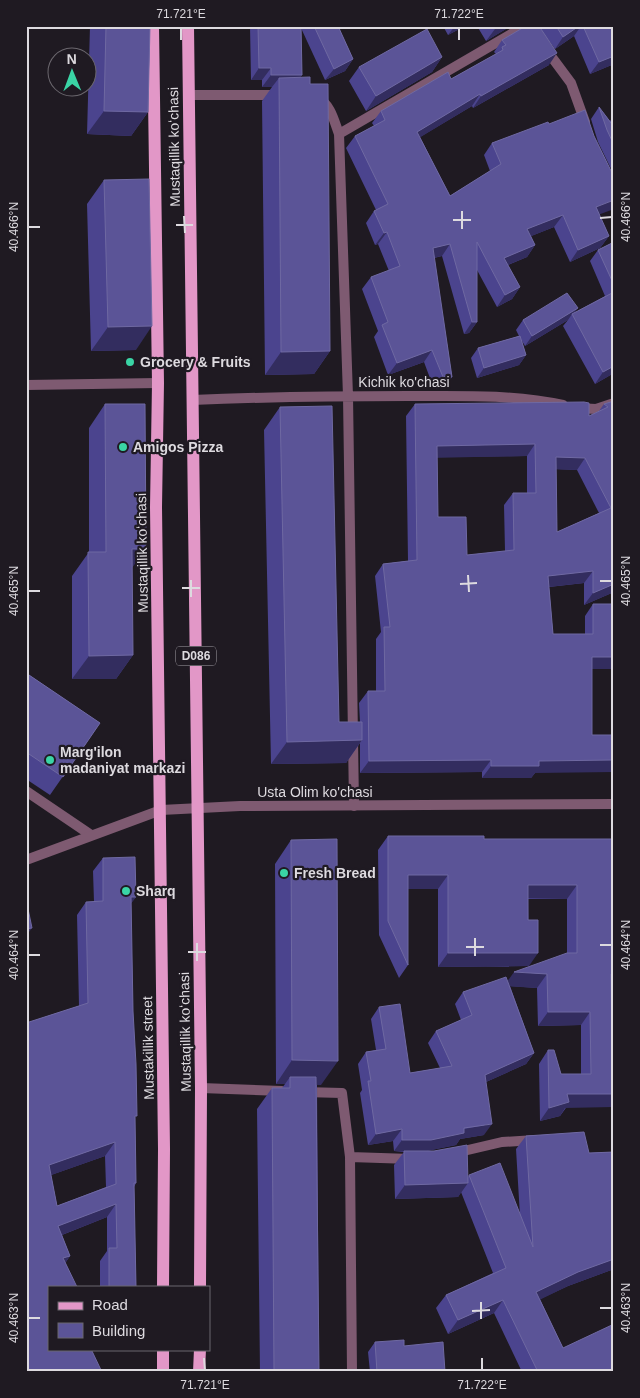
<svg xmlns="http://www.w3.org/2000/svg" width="640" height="1398" viewBox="0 0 640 1398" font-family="Helvetica,sans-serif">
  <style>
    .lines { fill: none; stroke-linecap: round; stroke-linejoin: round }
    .minor { stroke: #7e5a71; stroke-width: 10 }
    .tertiary { stroke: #7e5a71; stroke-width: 10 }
    .primary { stroke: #e297c7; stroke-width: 12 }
    .wall { fill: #4b448e; fill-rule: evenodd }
    .shaded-wall { fill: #332d5f }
    .building { fill: #5b5497; stroke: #6f69a2; fill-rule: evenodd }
    .ticks { fill: none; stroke: #dddadf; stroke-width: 2 }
    .poi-dot { fill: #3ad4a5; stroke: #1f1a22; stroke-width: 2 }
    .labels { text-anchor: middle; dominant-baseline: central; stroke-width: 4.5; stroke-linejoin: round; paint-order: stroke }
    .shield { fill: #1f1a22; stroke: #a4a0a6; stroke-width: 1 }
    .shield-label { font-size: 12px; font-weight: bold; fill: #dddadf }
    .street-label { font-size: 14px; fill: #dddadf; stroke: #1f1a22 }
    .poi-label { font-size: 14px; font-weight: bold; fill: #dddadf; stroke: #1f1a22; text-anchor: start }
    .neatline { fill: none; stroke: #dddadf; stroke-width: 2 }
    .ticks-label { font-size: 12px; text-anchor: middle; fill: #dddadf }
  </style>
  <rect width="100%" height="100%" fill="#1f1a22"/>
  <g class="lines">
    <path class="minor" d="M545,48L571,83L585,122
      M189,95H279
      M318,98C331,105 334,121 339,134L525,26
      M339,134L348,396L354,806
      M26,385L158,383
      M192,400C264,397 336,396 408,396C459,396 512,394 563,405
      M577,408L596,409L614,403
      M26,791L91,835
      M201,1088L282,1091
      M304,1092L342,1093L350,1157L411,1159
      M455,1153L502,1142L535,1140
      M350,1157L352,1372"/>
    <path class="tertiary" d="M26,860L161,810L240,806L614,804"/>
    <path class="primary" d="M153,26L158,383L156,507L164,1149L163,1287
      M188,26L201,1088L200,1287
      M163,1372V1349
      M199,1372L200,1349"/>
  </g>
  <path class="wall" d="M90,26H150L148,112L131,136L87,134Z
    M250,26H338L353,59L345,71L325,80L301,28L302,75L300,77L330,351L314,374L265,375L262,101L272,87H262V80H251Z
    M443,26H465L448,35Z
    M477,26H511L486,41Z
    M544,26H614V64L590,74L574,36L555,49L541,30Z
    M502,40L549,65L473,108L472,106L420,137L450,196L490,171L484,155L492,143L549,124L594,136L599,214L609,236L600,248L570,262L554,227L531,236L535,245L527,257L508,265L520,287L512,299L497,307L477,270V322L469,333L464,334L442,256L434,258L452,377L444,389H434L424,362L388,375L374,337L378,331L362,289L371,277L389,271L378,244L375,245L366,223L374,211L376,210L346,148L355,136L374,126L372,123L381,111L451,79L496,54L494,52Z
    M442,57L432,72L366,111L349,81L359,67Z
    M599,107L610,121L614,116V175L598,142L591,119Z
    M104,180L136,350L91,351L87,204Z
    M614,242V373L595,384L563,326L568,320L525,346L522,341L526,355L519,365L477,378L471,358L478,348L519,336L516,330L523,320L578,308L574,313L605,296L590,261L598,250Z
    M614,401V592L584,605V583L549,587L553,634H585V616L593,604H614V669H592L535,773L531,778H482V772L360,773V743L346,763L271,764L264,430L280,407L339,722H360L359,703L368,691H376V639L381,632L375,576L383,564L408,561L406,416L415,404L589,416L599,411L604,404ZM527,456V493H513L504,505L505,551L467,555L438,517L437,457ZM556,469L577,470L599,513L557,532Z
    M105,404L133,655L116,679H72V576L89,552V428Z
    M26,673L100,723L50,795L26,779Z
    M388,836L484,839H614V988H612V1045L560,1116L540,1121L539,1064L548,1050L561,1074H581V1025L538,1026L537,988L510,986L534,1053L526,1064L486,1082L484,1135L460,1139L456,1145L426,1151L467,1178L469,1175L520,1216L516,1149L526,1136L589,1153L614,1152V1269L568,1286L540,1299L563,1348L614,1372H522L494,1313L448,1334L436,1308L446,1295L493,1273L461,1192L458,1197L395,1199L394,1165L404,1152L394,1151L393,1141L368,1145L360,1093L362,1090L358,1064L366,1052L376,1050L371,1019L379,1007L410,1073L440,1068L428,1043L436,1031L461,1020L455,1004L463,992L508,981L567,953V899H528L529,966L438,967V889H408V965L399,978L379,935L378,850Z
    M291,840L321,1085L317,1084L319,1372H260L257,1109L272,1088H282L285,1084H276L275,864Z
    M103,858L136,897L131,903L136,1183L134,1187L136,1287H100V1261L107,1251V1217L62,1235L70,1256L49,1287L101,1370L26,1372V1023L79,1006L77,915L86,902H94L93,871ZM105,1156L106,1187L57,1206L51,1175Z
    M375,1342L404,1346L445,1372H370L368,1352Z"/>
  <path class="shaded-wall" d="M455,26H465L448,35Z
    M499,26H511L486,41L495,29Z
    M579,26H581L574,36L555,49L563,37Z
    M557,53L549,65L473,108L481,96Z
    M614,56V64L590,74L599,62Z
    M442,57L432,72L366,111L376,96Z
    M353,59L345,71L325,80L334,69Z
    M259,68H271L262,80H251Z
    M271,75H302L293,87L279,78L272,87H262Z
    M480,94L472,106L409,144L417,132Z
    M104,111L148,112L131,136L87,134Z
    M614,200V209L587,219L596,207Z
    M563,215L554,227L519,241L527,229Z
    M387,232L378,244L375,245L384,233Z
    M609,236L600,248L570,262L578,250Z
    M450,244L442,256L424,260L433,248Z
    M535,245L527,257L495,270L504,258Z
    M520,287L512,299L497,307L505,295Z
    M578,308L572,316V314L568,320L525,346L532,336Z
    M472,322H477L469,333L464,334Z
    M152,326L136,350L91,351L108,327Z
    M432,350L424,362L388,375L397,363Z
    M330,351L314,374L265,375L281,352Z
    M526,355L519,365L477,378L484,368Z
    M614,366V373L595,384L603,372Z
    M443,377H452L444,389H434Z
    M535,444L527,456L429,458L437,446Z
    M556,457L585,458L577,470L547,469Z
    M132,549H146L129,572Z
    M593,571L584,583L539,588L548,576Z
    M614,584V592L584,605L593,593Z
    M133,655L116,679H72L89,656Z
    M592,657H614V669H583Z
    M362,740L346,763L271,764L287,742Z
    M491,760L482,772L360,773L369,761Z
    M614,760V772L535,773L531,778H482L491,766L539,761Z
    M408,875H448L438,889H399Z
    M528,885H577L567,899L518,898Z
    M131,897H136L126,910Z
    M32,928L26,936V929Z
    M448,953H538L529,966L438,967Z
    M514,972L547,974L537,988L504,986Z
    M611,974H614V988H602Z
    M548,1012H590L581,1025L538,1026Z
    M534,1053L526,1064L477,1086L485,1075Z
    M292,1060L338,1061L321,1085L290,1084V1077L285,1084H276Z
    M567,1094H614V1107L565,1108L560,1116L540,1121L549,1108Z
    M492,1124L484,1135L460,1139L456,1145L422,1152L394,1151L402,1140Z
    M402,1129L393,1141L368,1145L376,1134Z
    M115,1142L105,1156L40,1179L49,1165Z
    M468,1183L458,1197L395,1199L405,1185Z
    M116,1204L107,1217L49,1240L58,1226Z
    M70,1256L61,1269L63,1258Z
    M614,1259V1269L568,1286L527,1306L536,1292L578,1272Z
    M503,1300L494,1313L448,1334L458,1320Z"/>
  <path class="building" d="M106,26H150L148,112L104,111Z
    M258,26H301L302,75H271V68H259Z
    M314,26H338L353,59L334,69Z
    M526,26H539L557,53L481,96L480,94L417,132L450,196L501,164L492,143L548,122L549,124L585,110L594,136L614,177V200L596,207L609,236L578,250L563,215L527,229L535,245L504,258L520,287L505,295L477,242V322H472L450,244L433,248L452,377H443L432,350L397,363L382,325L388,322L371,277L400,266L387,232L384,233L374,211L388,204L355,136L385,120L381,111L448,72L451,79L503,50L502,47L506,45L502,40Z
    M556,26H579L563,37Z
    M583,26H614V56L599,62Z
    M427,29L442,57L376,96L359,67Z
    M310,77V84H328L330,351L281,352L279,78Z
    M599,107L614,127V145L607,130Z
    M149,179L152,326L108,327L104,180Z
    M614,242V285L598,250Z
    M614,292V366L603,372L572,314Z
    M567,293L578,308L532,336L523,320Z
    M520,336L526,355L484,368L478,348Z
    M614,401V584L593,593V571L548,576L553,634H593V604H614V657H592V735H614V760L539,761V766H491V760L369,761L368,691H385L384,627H390L383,564L417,560L415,404L584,402L589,403V416L608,407L604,404ZM535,444L536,493H513L514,550L467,555L466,517H438L437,446ZM556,457L585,458L611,508L557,532Z
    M105,404H145L146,549H132L133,655L89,656L88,552H106Z
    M332,406L339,722H362V740L287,742L280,407Z
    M26,673L100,723L63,777L26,752Z
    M388,836H484V839H614V974H611L612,1045H614V1094H567L569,1102L549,1108L548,1050H554L561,1074H591L590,1012H548L547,974L514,972L567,953H577V885H528V920H538V953H448V875H408V965L388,921Z
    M337,839L338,1061L292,1060L291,840Z
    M135,857L136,897H131L133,1011L136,1064L137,1116H135L136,1183H134L136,1287H109V1248H117L116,1204L58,1226L70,1256L63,1258L77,1287H49V1349H91L101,1370H135V1372H26V1023L88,1003L86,902L103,901V858ZM115,1142L116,1184L57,1206L49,1165Z
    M26,904H27L32,928L26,929Z
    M506,977L534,1053L485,1075L492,1124L464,1128V1133L431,1140H402V1129L376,1134L368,1081H371L366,1052L386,1049L379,1007L400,1004L410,1073L452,1066L436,1031L472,1015L463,992Z
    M290,1077H316L319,1372H274L272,1088H290Z
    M584,1132L589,1153L614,1152V1259L578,1272L536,1292L563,1348L614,1324V1372H538L503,1300L458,1320L446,1295L506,1268L469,1175L500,1163L533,1247L526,1136Z
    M467,1145L468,1183L405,1185L404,1151H434Z
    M404,1340V1346L443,1342L445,1372H377L375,1342Z"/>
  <path class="ticks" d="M181,28V40M459,28V40M462,211V229M184,216L185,233M600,218L612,217M453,220H471M176,225H193M28,227H40M468,575L469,592M191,580V597M600,581H612M460,584L477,583M182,588H200M28,591H40M475,938V956M197,943V961M600,945H612M466,947H484M188,952H206M28,955H40M481,1302V1319M600,1308H612M472,1311L490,1310M28,1318H40M204,1358L205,1370M482,1358V1370"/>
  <g class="poi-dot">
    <circle cx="130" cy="362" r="5"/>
    <circle cx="123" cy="447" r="5"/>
    <circle cx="50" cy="760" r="5"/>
    <circle cx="284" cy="873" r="5"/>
    <circle cx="126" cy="891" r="5"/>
  </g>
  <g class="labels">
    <rect class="shield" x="176" y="646.5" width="40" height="19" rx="4"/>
    <g class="shield-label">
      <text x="196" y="656">D086</text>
    </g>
    <g class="street-label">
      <text transform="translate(174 147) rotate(-91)">Mustaqillik koʻchasi</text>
      <text x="404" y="382">Kichik ko'chasi</text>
      <text transform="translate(142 553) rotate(-91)">Mustaqillik koʻchasi</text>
      <text x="315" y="792">Usta Olim ko'chasi</text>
      <text transform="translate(185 1032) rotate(-91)">Mustaqillik koʻchasi</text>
      <text transform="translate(148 1048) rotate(-91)">Mustakillik street</text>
    </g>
    <g class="poi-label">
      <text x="140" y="362">Grocery &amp; Fruits</text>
      <text x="133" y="447">Amigos Pizza</text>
      <text x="60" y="752">Marg'ilon<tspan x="60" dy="16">madaniyat markazi</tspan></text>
      <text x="294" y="873">Fresh Bread</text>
      <text x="136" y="891">Sharq</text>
    </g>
  </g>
  <rect width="640" height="1398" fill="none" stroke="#1f1a22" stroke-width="55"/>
  <rect x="48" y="1286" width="162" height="65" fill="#1f1a22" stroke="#6b676e"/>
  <rect x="58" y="1302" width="25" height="8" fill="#e297c7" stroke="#6b676e"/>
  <text x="92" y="1310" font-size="15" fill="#dddadf">Road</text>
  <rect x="58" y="1323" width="25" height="15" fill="#5b5497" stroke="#6b676e"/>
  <text x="92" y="1336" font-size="15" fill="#dddadf">Building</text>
  <g transform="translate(72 72) rotate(359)"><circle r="24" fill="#1f1a22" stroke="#6b676e"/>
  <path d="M0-4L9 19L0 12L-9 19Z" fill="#3ad4a5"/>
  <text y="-8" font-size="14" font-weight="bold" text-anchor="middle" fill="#dddadf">N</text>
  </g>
  <rect x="28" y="28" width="584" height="1342" class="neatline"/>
  <g class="ticks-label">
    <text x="181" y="18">71.721°E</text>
    <text x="459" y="18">71.722°E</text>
    <text transform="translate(626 217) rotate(-90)" y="4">40.466°N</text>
    <text transform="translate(14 227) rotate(-90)" y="4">40.466°N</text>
    <text transform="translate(626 581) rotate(-90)" y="4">40.465°N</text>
    <text transform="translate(14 591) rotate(-90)" y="4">40.465°N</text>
    <text transform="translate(626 945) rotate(-90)" y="4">40.464°N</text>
    <text transform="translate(14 955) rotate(-90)" y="4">40.464°N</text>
    <text transform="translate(626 1308) rotate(-90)" y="4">40.463°N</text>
    <text transform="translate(14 1318) rotate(-90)" y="4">40.463°N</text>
    <text x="205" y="1389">71.721°E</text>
    <text x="482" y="1389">71.722°E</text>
  </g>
</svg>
